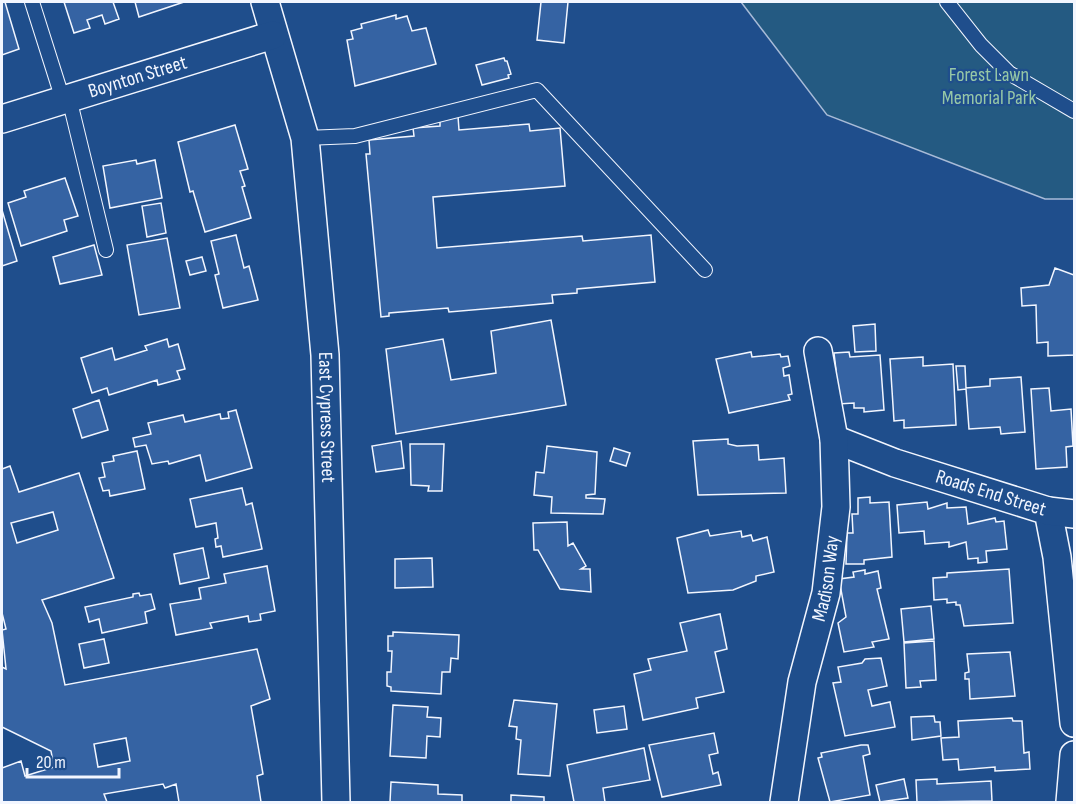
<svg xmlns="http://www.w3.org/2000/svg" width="1076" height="804" viewBox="0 0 1076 804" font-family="'Sofia Sans Condensed',sans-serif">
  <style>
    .green { fill: #245a82; stroke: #a8bbd7; stroke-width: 1.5 }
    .building { fill: #3563a3; stroke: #f2f6ff; stroke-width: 1.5; fill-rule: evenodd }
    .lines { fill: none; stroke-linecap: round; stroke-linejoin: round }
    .lane-casing { stroke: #f2f6ff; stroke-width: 16 }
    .street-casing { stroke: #f2f6ff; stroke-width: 30 }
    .lane { stroke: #1f4e8c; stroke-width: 14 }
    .street { stroke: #1f4e8c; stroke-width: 27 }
    .labels { text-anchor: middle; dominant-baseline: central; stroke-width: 4.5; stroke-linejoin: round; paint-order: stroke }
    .park-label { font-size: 20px; fill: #97c8a6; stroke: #1f4e8c }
    .street-label { font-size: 20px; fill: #f2f6ff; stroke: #1f4e8c }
  </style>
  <rect width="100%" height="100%" fill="#1f4e8c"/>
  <path class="green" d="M741,2H1074V199H1045L827,115Z"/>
  <path class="building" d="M2,2H5L19,49L2,55Z
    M64,2H113L119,19L105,24L102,15L87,20L90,28L74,33Z
    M135,2H184L139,17Z
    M541,2H568L564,43L537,40Z
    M396,15V19L407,16L412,31L426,28L436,64L355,86L347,40L353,39L351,31L362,28L361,24Z
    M504,58L505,61H507L511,74L508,75L509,78L482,85L476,65Z
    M458,116L459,130L529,124L530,131L560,128L565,186L433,197L437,248L582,236L583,241L651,235L655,282L577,289V293L552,295L553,303L449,312L448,308L389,313V316L381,317L366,154H370L369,140L414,136L413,128L440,126V117Z
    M235,125L248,169L240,171L245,186L242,187L251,218L205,232L193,191L190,192L178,142Z
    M136,160L137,164L155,160L162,198L110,208L103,166Z
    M65,178L78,216L64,220L67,231L21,246L8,203L26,197L24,191Z
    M161,203L166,233L147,237L142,206Z
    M2,210L17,261L2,266Z
    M236,235L244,268L249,266L258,300L223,308L215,275L219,274L211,241Z
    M167,238L180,308L139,315L127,245Z
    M94,245L102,275L60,284L53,257Z
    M202,257L206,271L190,275L186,261Z
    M1055,268L1074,275V355L1048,356V342L1037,343L1036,305L1022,306L1021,288L1049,285Z
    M551,320L566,405L396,434L386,349L443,339L451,380L496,373L491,331Z
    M875,324L876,351L855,352L853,326Z
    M167,339L169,347L178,344L185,369L177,371L180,379L158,385L157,380L109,395L107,388L92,393L81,358L112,348L115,360L147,350L145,346Z
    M751,352L752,357L780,354L781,357L788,356L790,366L783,368L784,376L789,375L792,394L788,395L790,400L729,413L716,359Z
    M849,352L850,357L880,355L884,410L864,412V408H854V403L838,404L831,371L836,370L834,353Z
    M923,357V366L953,364L956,425L904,428V420L894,421L890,359Z
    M956,366H965L966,388L990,386V379L1021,377L1025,432L1001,434L1000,427L969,429L966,389L958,390Z
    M1049,388L1051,411L1071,409L1073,446L1066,447L1067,467L1036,469L1031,389Z
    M99,400L108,430L82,438L73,409Z
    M236,410L252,468L206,481L200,455L169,464L168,461L152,464L146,445L135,447L133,438L151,434L148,423L183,415L185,422L220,414L221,419L229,418L228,412Z
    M728,439V444L737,446L758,445L759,460L784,458L786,493L698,495L693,441Z
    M401,441L404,468L376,472L372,446Z
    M410,444H444L442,491H428L429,486L411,485Z
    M547,446L597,452L595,494L586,495V498L605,499L603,514L551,513L552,497L534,495L536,472L544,473Z
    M614,448L630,453L626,466L610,461Z
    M137,451L145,489L110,496L109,490L103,491L99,478L105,477L102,463L114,461L113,456Z
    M10,466L19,492L79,473L114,578L42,600L52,623L65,685L257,649L270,699L251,706L263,774L257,776L261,802H179L176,784L165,788L163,784L104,794L107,802H2V768L21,761L25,776L54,767L51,751L2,727V667L6,669L2,630L6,629L2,613V469ZM53,512L58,530L17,543L11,523ZM126,738L130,761L98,767L94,744Z
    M242,488L246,505L252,503L262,549L223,557L221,546L216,547L215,539L218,538L216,523L196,527L190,499Z
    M870,497V503L889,502L892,557L864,560V564H846L847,533H853L852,514H858V498Z
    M927,502L928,509L947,503V508L966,507L968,524L995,518L996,522L1004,521L1007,549L986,551L987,562L978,563V558L968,559L966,542L949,547V542L925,544L924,531L899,533L897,505Z
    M567,522L568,546L573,543L586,566L581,569H590L591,592L560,589L538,550H534L533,523Z
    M708,530L710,536L741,531L742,537L751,535L753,541L767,537L774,572L756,576V581L733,590L688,593L677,538Z
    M203,548L209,578L180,584L174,554Z
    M432,558L433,587L395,588V559Z
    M267,566L275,611L260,614L261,620L249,622L248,616L210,623L212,628L176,635L170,604L201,599L199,588L226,583L224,574Z
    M1009,569L1013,623L964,626L960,605H956V602L947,603V599L934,600L933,578L947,577V573Z
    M865,570V574L878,571L881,588L877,589L889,639L872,642L874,647L844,652L838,623L846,617L839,579L854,577L853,572Z
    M139,593L140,596L151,594L155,609L145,612L147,623L102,633L99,619L89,622L85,607L133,597V594Z
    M931,606L934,639L904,642L901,609Z
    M720,614L727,649L715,652L724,692L696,698L698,708L643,720L634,674L651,670L648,659L687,651L680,623Z
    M393,632L459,635L458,659L451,658L450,672H442L441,694L391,691V687L387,686V672H391L392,651H388V636H393Z
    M104,639L109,663L84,668L79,644Z
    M934,641L936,680L920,681L921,687L906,688L904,643Z
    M1010,652L1015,696L970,699L969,679H965V673L969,672L967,654Z
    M881,658L887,686L868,690L872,706L890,702L895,727L845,736L833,683L841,682L838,667L862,663L865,659Z
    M514,700L557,704L550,776L518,774L521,740L516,739L517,727L509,726Z
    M393,705L428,707L427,717L441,718L440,737L427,736L426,758L390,756Z
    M624,706L627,729L597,733L594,710Z
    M934,716L935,722H940L941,736L912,740L911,717Z
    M1012,718L1013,721H1022L1024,753L1029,752L1030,769L995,771V767L959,770L958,759L943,760L941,738L959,737L958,721Z
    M714,733L718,753L709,755L713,774L718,772L721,785L662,797L649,745Z
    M861,745H868L870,754L863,756L870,795L830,802L818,758L822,757L821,753Z
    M644,748L650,780L603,788L605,802H574L567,765Z
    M904,779L908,798L880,802L876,785Z
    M937,779V784L991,781L992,801L917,802L916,780Z
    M391,782L438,785V794L462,795V802H390Z
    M511,795L544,797V802H511Z"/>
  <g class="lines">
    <g class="lane-casing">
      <path id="lane" d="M32,2L63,100
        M947,2L981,45L1009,73L1074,111
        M69,98L106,250
        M305,138L355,136L537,90L705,270"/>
    </g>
    <g class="street-casing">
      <g id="street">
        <path id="s1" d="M265,2L305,138L325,355L336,802"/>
        <path id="s2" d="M2,119L273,35"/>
        <path id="s3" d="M834,439L895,463L1048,511L1057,557L1074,723"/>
        <path d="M1048,511L1074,514"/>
        <path id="s4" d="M784,802L802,682L826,593L836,507L834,439L818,351"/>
        <path d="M1070,802L1074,755"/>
      </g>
    </g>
    <use href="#lane" class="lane"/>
    <use href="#street" class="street"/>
  </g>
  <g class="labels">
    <g class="park-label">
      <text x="989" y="75">Forest Lawn<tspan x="989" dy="23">Memorial Park</tspan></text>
    </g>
    <g class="street-label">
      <text stroke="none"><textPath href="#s2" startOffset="142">Boynton Street</textPath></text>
      <text stroke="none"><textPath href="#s1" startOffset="422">East Cypress Street</textPath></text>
      <text stroke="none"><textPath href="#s3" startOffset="166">Roads End Street</textPath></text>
      <text stroke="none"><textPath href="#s4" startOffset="228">Madison Way</textPath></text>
    </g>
  </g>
  <rect width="1076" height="804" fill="none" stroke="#f2f6ff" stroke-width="6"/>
  <path d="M27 768v9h92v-9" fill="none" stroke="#f2f6ff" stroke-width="3"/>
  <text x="36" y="768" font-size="18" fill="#f2f6ff" stroke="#1f4e8c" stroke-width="4.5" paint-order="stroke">20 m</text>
</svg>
